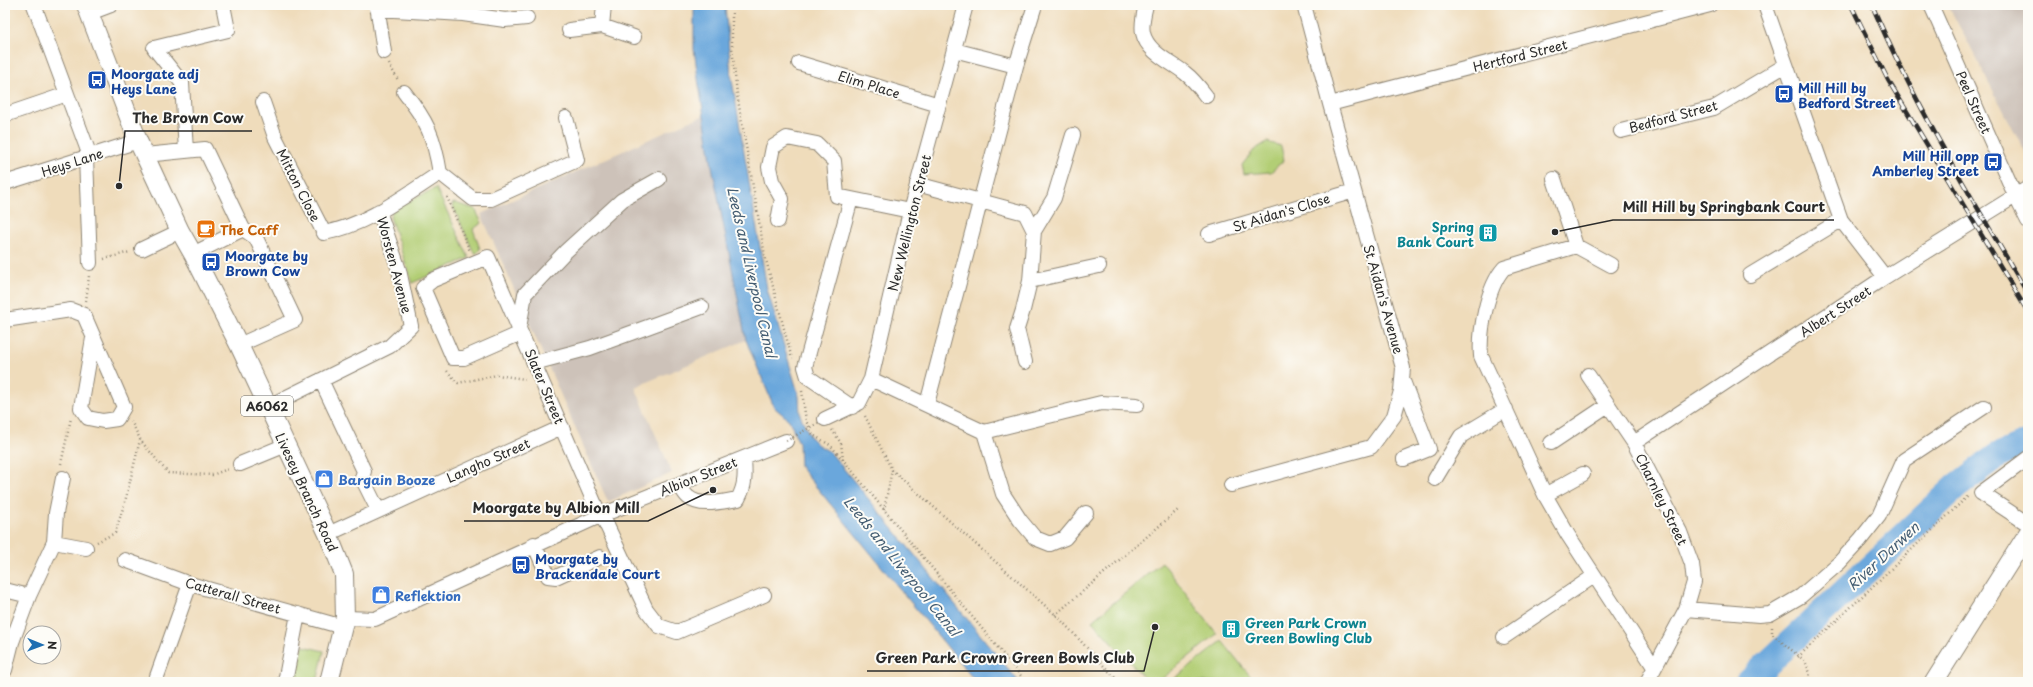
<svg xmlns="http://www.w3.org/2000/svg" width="2033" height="687" viewBox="0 0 2033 687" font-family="'Playpen Sans',sans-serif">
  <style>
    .industrial { fill: #cdc2b9 }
    .green { fill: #b2ce75; stroke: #6e7c50 }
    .water { fill: #6aa7dc; stroke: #4a6984 }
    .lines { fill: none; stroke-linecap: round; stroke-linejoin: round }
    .river { stroke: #6aa7dc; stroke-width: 26 }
    .minor-casing { stroke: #8d8473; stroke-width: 16 }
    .major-casing { stroke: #8d8473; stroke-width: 20 }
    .path { stroke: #8d8473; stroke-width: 2.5; stroke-dasharray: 1 3; stroke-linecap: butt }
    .minor { stroke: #fff; stroke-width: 14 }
    .major { stroke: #fff; stroke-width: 18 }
    .rail-casing { stroke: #2b2b2b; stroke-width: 4.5 }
    .rail { stroke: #fdfcf7; stroke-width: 3; stroke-dasharray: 9; stroke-linecap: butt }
    .path-bridge { stroke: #8d8473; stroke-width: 2.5; stroke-dasharray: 1 3; stroke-linecap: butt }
    .labels { text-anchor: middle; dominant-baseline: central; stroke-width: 4; stroke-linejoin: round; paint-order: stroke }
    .shield { fill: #fdfcf7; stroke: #6a6a68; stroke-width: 1 }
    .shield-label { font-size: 12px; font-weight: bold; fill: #2b2b2b }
    .street-label { font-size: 13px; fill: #2b2b2b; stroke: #fdfcf7 }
    .transit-label { font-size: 13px; font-weight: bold; fill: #164399; stroke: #fdfcf7; text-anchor: start }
    .culture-label { font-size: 13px; font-weight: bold; fill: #0d838f; stroke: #fdfcf7; text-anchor: end }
    .food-label { font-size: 13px; font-weight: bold; fill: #c56008; stroke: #fdfcf7; text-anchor: start }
    .shop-label { font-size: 13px; font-weight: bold; fill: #366cbe; stroke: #fdfcf7; text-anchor: start }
    .water-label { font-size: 14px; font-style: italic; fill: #445d72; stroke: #fdfcf7 }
    .leader { fill: none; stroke: #2b2b2b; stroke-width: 1.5 }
    .callout-dot { fill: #2b2b2b; stroke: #fdfcf7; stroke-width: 1.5 }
    .callout-label { font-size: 14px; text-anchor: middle; font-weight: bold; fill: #2b2b2b; stroke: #fdfcf7; stroke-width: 4; stroke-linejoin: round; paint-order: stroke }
  </style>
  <rect width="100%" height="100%" fill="#fdfcf7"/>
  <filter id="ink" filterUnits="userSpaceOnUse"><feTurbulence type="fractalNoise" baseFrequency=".025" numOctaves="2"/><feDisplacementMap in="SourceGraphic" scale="8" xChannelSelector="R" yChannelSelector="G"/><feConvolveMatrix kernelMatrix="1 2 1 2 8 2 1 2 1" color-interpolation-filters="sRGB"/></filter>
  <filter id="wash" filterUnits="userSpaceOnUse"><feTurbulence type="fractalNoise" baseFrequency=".012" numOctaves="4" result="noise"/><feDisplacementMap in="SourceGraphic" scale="16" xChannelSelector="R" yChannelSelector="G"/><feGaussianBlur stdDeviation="0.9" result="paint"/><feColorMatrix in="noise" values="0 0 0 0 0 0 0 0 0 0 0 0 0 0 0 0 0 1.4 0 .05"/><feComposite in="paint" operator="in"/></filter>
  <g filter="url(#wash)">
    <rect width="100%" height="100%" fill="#efdcbb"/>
    <path class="industrial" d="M1948,5H2028V157Z
      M704,115L746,340L635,387L672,473L608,502L481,214Z"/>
    <path class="green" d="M1267,142L1281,146L1284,160L1271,172L1244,174L1242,165L1254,150Z
      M436,188L469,258L412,283L390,217L393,209Z
      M455,203L475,209L482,223L473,229L480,249L477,253H474L452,204Z
      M1162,562L1217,634L1158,682H1148L1092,621Z
      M1222,641L1255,682H1170Z
      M303,646L324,651L317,682H294Z"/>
    <path class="water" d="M694,5H725L731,74L767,289L799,396L800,415L811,438L818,445L830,452L1019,682H976L800,467L799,443L789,420L774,407L746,340L712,166L698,79L694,49Z"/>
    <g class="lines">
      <path class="river" d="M1748,682L1957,486L1997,456L2028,443"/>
    </g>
  </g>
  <g filter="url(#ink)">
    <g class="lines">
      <g class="minor-casing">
        <path id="minor" d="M34,5L90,156
          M377,5L384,52
          M1146,5C1144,13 1141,24 1143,33C1147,52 1171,62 1185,73C1193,79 1200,88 1206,96
          M1765,5L1841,220L1885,277
          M1931,5L2015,195L2028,221
          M377,9L463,14L505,20L527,18
          M90,13L111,5
          M602,26L604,5
          M569,30L602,26L634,37
          M954,50L1016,66
          M799,63L939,105
          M404,92C427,121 434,136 440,173
          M263,102L275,137L324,233C367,225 404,196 440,173
          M1330,104L1710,5
          M5,115L67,94
          M1621,131L1714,108L1786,65
          M186,151L182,83L154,48L228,30L223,5
          M145,155L205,149L243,229L193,254
          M86,157L90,263
          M440,173L473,199H491L577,160L566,118
          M1554,179L1576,246
          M5,183L138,141
          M917,184L1025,213L1034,231L1030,281L1023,310L1017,329L1025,362
          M851,199L805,367L808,377L852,407
          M778,221L782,199L772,181L769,167L773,147L787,138L817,144L834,161L837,196L910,211
          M1034,231L1054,198L1073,135
          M1209,234L1354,191
          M142,249L180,231
          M1611,265L1576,246L1504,268C1487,287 1479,332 1481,356L1545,495L1568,535L1654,667
          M1750,275L1841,220
          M1030,281L1099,266
          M5,320L71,310L84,315L124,407L117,419L103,421L88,418L81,408L93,338
          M519,328L525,294L565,252L622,200L659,179
          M521,333L464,358H453L423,288L433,280L488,257L600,516
          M239,345L295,320L256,238L243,229
          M534,363L590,348L702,307
          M1588,375L1634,443
          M871,379L984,432L1101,403L1137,405
          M321,380L364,471L362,478L378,510
          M1403,381L1429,449L1404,459
          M927,404L1016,66L1035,5
          M267,407L390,346L411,326L399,270L379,211
          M825,419L859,403L871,379L910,211L966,5
          M984,432L1003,494L1020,520L1035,538L1050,544L1065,538L1086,513
          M1551,443L1608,405
          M2028,458L1981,493L2028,524
          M240,464L286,445
          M1435,479L1461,436L1506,409
          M679,484C682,488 684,494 688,497C700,508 724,501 738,499C746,485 745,473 744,458
          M1231,485L1371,447L1394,416L1401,391L1403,368L1330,104L1304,5
          M1545,495L1583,474
          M602,515L646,609L659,626L677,632L764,595
          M328,534L562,427
          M54,542L86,548
          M534,544L548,576L556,577L600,557
          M125,560L190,584L343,627
          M5,590L29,596
          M1686,609L1759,615L1770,614L1801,596L1839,563L1860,540L1879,516L1904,460L1984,407
          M345,618L375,619L602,515L786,441
          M1504,637L1594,576
          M5,670L12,642L29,596L54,542L56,513L63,478
          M155,682L190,584
          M285,682L298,614
          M1647,682L1686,609L1694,582L1692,564L1680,532L1634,443L1885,277L2028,188"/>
      </g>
      <g class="major-casing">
        <path id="major" d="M86,5L138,141L180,231L193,254L239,345L328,534L344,574L345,618L329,682
          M1934,682L2028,533"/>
      </g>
      <path class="path" d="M732,5V47L737,94L765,256L792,359
        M389,64L398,80
        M447,197L470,251
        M104,259L130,252
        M86,301L89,276
        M447,371L458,383L497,375L525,379
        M802,391L806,421L813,435L830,445L844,461L1026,682
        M865,416L892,470L1059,618L1119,682
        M131,421L141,441L168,473L212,475L228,469
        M832,430L841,443L843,460
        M61,464L71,418
        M884,510L892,470
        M97,542L115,533L125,502L140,440
        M1055,615L1178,510
        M1772,627V634L1805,661L1810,673L1809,682
        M1798,657L1968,496"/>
      <use href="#minor" class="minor"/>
      <use href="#major" class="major"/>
      <g class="rail-casing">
        <path id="rail" d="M1851,5L1888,80L2028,312
          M1872,5C1915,106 1973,200 2028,294"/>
      </g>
      <use href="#rail" class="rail"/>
      <path class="path-bridge" d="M786,441L818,423"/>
    </g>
  </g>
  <defs>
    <g id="bus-square" transform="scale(1)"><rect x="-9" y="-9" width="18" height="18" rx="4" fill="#1a4fb4" stroke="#fdfcf7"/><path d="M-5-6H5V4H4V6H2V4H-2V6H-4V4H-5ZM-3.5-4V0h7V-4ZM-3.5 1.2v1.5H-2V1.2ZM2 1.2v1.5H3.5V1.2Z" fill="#fff"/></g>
    <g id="cafe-square" transform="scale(1)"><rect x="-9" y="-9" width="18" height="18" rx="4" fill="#e8710a" stroke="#fdfcf7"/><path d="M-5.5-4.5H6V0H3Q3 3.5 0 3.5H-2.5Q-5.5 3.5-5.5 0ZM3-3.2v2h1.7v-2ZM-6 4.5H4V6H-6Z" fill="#fff"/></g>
    <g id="building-square" transform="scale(1)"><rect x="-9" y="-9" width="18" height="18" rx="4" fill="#0f9aa8" stroke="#fdfcf7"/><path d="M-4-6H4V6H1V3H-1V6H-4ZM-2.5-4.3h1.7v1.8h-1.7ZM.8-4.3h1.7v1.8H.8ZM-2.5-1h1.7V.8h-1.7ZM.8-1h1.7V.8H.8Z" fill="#fff"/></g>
    <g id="shop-square" transform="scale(1)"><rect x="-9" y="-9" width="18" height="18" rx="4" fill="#3f7fe0" stroke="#fdfcf7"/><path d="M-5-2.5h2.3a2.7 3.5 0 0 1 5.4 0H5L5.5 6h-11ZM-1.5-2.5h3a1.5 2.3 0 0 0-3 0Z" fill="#fff"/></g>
  </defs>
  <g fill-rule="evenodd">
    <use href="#bus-square" x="97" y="80"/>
    <use href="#bus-square" x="1784" y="94"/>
    <use href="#bus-square" x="1993" y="162"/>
    <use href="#cafe-square" x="206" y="229"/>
    <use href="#building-square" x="1488" y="233"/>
    <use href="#bus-square" x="211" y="262"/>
    <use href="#shop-square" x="324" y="479"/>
    <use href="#bus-square" x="521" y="565"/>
    <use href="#shop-square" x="381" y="595"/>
    <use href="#building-square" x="1231" y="629"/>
  </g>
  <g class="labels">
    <rect class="shield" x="241" y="396" width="52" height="20" rx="3"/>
    <g class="shield-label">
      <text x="267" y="406">A6062</text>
    </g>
    <g class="street-label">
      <text transform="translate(1520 55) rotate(-14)">Hertford Street</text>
      <text transform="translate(869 84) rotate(17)">Elim Place</text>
      <text transform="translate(1974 102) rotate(66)">Peel Street</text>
      <text transform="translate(1673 116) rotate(-15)">Bedford Street</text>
      <text transform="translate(72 162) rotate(-18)">Heys Lane</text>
      <text transform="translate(299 185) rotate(63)">Mitton Close</text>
      <text transform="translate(1281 212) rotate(-17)">St Aidan's Close</text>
      <text transform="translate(909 223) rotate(-76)">New Wellington Street</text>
      <text transform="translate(395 265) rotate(75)">Worsten Avenue</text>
      <text transform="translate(1384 299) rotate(74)">St Aidan's Avenue</text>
      <text transform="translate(1835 311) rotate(-33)">Albert Street</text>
      <text transform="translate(545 386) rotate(67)">Slater Street</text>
      <text transform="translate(488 460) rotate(-24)">Langho Street</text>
      <text transform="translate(698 476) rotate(-22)">Albion Street</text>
      <text transform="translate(307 492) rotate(65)">Livesey Branch Road</text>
      <text transform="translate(1662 499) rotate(64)">Charnley Street</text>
      <text transform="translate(233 595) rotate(16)">Catterall Street</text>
    </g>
    <g class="transit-label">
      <text x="111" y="73">Moorgate adj<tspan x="111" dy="15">Heys Lane</tspan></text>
      <text x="1798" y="87">Mill Hill by<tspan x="1798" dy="15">Bedford Street</tspan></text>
      <text x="1979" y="155" text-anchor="end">Mill Hill opp<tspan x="1979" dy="15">Amberley Street</tspan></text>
      <text x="225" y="255">Moorgate by<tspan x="225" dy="15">Brown Cow</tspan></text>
      <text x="535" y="558">Moorgate by<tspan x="535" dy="15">Brackendale Court</tspan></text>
    </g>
    <g class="culture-label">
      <text x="1474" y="226">Spring<tspan x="1474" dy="15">Bank Court</tspan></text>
      <text x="1245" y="622" text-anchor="start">Green Park Crown<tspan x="1245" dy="15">Green Bowling Club</tspan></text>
    </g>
    <g class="food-label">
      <text x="220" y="229">The Caff</text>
    </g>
    <g class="shop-label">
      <text x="338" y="479">Bargain Booze</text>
      <text x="395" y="595">Reflektion</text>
    </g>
    <g class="water-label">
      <text transform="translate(752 272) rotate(77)">Leeds and Liverpool Canal</text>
      <text transform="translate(1883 556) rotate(-43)">River Darwen</text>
      <text transform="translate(902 566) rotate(51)">Leeds and Liverpool Canal</text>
    </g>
  </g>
  <path class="leader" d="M119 186L125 131H252M1555 232L1613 220H1834M713 490L648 521H464M1155 627L1144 671H867"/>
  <g class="callout-dot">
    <circle cx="119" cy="186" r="4"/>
    <circle cx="1555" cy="232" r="4"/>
    <circle cx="713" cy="490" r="4"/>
    <circle cx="1155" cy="627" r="4"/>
  </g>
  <g class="callout-label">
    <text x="188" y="123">The Brown Cow</text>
    <text x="1724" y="212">Mill Hill by Springbank Court</text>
    <text x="556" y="513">Moorgate by Albion Mill</text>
    <text x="1005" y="663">Green Park Crown Green Bowls Club</text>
  </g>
  <rect width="2033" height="687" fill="none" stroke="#fdfcf7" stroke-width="20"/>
  <g transform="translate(42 645) rotate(91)"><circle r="19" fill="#fdfcf7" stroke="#a9a8a5"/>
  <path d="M0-3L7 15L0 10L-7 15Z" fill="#1f6fb2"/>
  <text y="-6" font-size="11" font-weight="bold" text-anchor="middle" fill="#2b2b2b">N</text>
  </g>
</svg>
